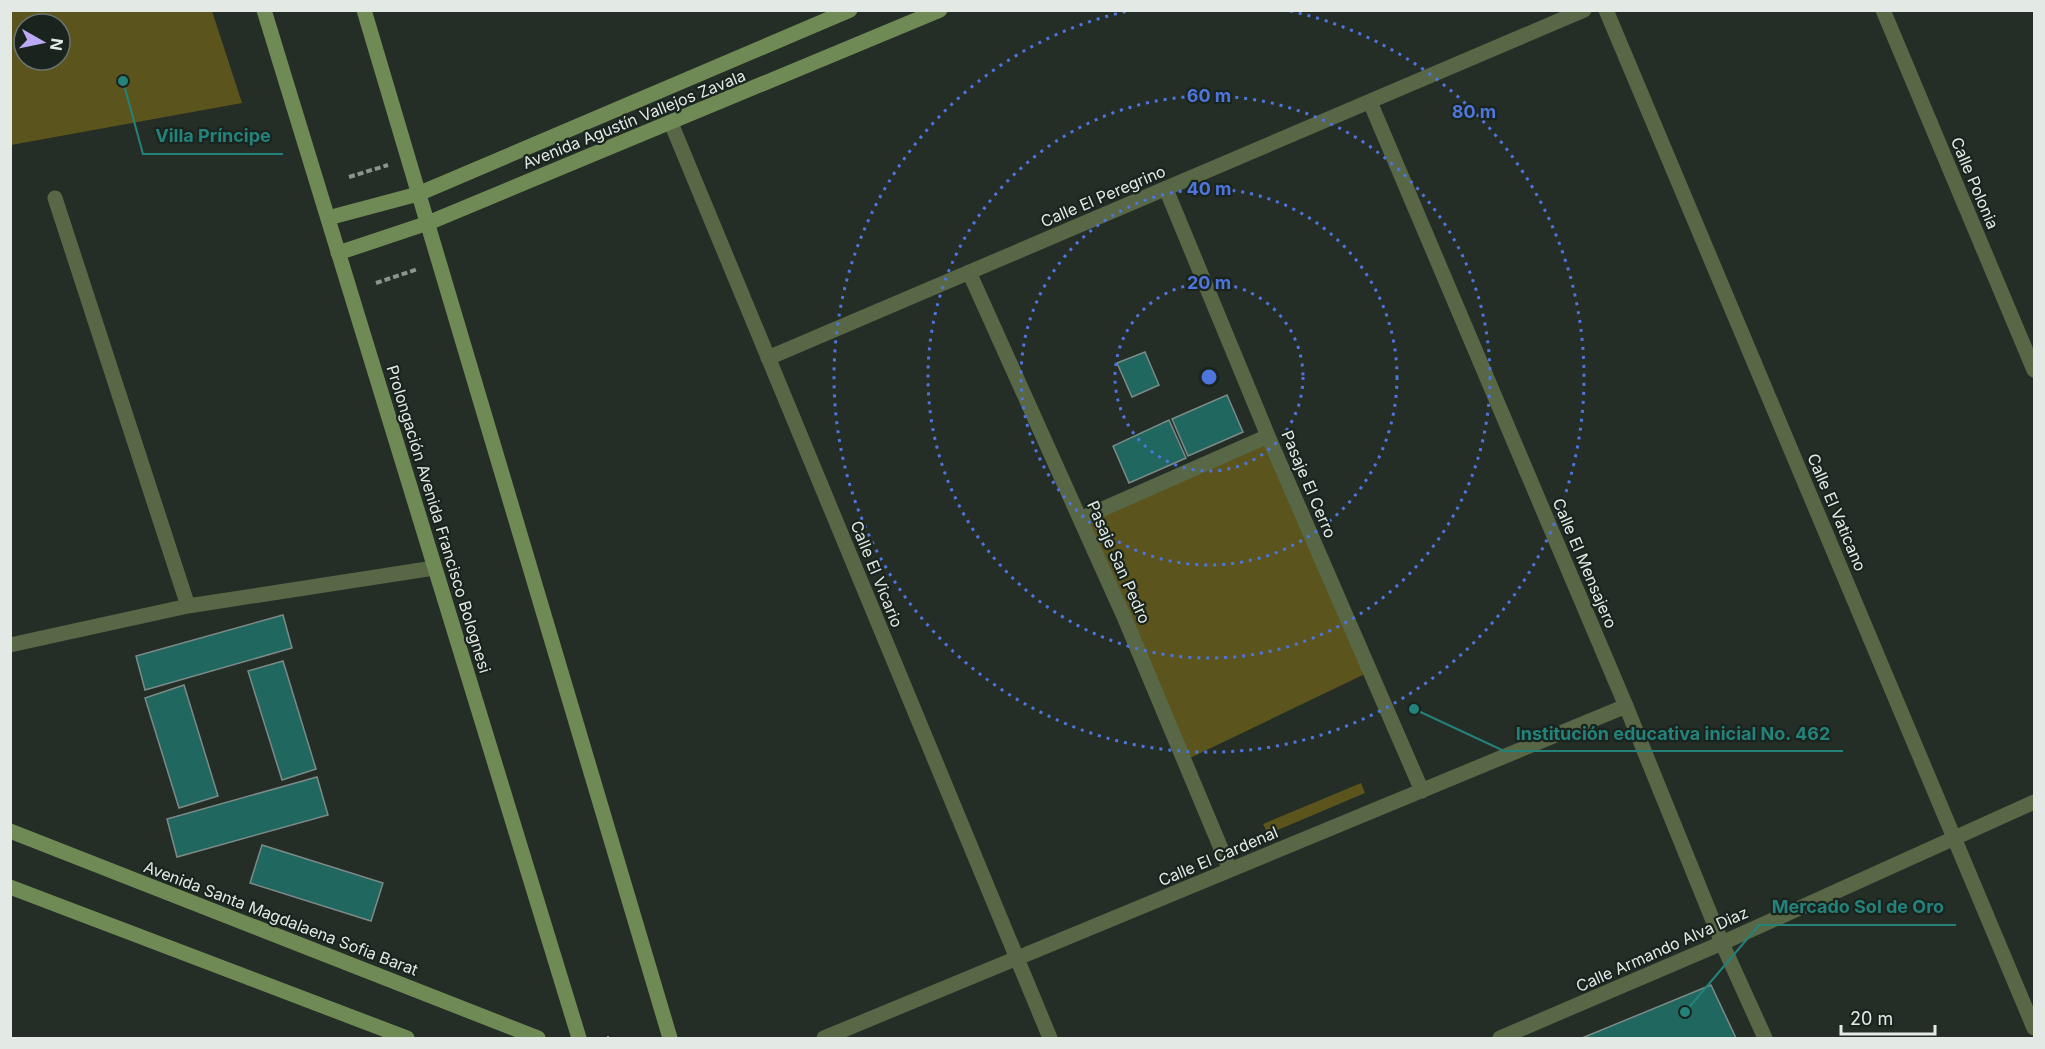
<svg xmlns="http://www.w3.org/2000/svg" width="2045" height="1049" viewBox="0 0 2045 1049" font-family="Inter,sans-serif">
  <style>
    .green { fill: #5b541d; fill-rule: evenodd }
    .building { fill: #1f675f; stroke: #7c8a88; stroke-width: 1.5 }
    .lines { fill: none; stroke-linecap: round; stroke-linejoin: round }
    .path { stroke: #8c948e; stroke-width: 4; stroke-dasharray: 6 3; stroke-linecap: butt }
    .street { stroke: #586847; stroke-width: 15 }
    .secondary { stroke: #708a55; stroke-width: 15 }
    .ring { fill: none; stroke: #4e75db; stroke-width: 3; stroke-dasharray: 3 6 }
    .labels { text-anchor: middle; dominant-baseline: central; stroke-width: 4.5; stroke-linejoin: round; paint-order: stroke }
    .street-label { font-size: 16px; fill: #e3eae5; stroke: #1a241e }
    .centre { fill: #4e75db; stroke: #1a241e; stroke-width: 3 }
    .ring-label { font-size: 18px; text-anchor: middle; font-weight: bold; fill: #4e75db; stroke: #1a241e; stroke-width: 4.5; stroke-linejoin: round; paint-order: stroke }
    .leader { fill: none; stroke: #24827a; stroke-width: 2 }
    .callout-dot { fill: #24827a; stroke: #1a241e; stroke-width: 2 }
    .callout-label { font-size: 18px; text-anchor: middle; font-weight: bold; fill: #24827a; stroke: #1a241e; stroke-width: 4.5; stroke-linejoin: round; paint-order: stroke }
  </style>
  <rect width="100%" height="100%" fill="#242e27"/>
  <path class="green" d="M11,10L212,11L242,103L11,145ZM24,24H60V60H24Z
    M1266,444L1367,673L1188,759L1089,521Z
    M1361,783L1365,793L1268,834L1263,824Z"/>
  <path class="building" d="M1145,352L1159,385L1132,397L1117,363Z
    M1227,395L1243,432L1188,456L1172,419Z
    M1169,420L1186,458L1129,483L1113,446Z
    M283,615L292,648L145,690L136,656Z
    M283,661L316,769L282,780L248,671Z
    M184,685L218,796L179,808L145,698Z
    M317,777L328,815L177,857L167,819Z
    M262,845L383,883L371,921L250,883Z
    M1711,985L1736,1038H1582Z"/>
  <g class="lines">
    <path class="path" d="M349,177L388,165
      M376,283L418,269
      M607,1038H609"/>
    <path class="street" d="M1606,10L2034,1028
      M1883,10L2034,370
      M1370,102L1626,706L1722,943L1765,1038
      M671,123L1050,1038
      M1166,189L1268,436L1422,791
      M55,198L188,606
      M969,272L1125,619L1230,870
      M768,358L1584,10
      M1080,519L1268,436
      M10,645L188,606L434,568
      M824,1038L1626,706
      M1500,1038L1722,943L2034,802"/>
    <path class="secondary" d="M264,10L579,1038
      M364,10L670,1038
      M328,218L418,194L850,10
      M338,253L428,223L940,10
      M10,831L538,1038
      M10,887L407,1038"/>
  </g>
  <g class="ring">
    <circle cx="1209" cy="377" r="94"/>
    <circle cx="1209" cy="377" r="188"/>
    <circle cx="1209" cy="377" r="281"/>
    <path d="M1290 11A375 375 0 1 1 1128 11"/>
  </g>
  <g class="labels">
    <g class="street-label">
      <text transform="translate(634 119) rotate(-22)">Avenida Agustín Vallejos Zavala</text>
      <text transform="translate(1975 183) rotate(67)">Calle Polonia</text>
      <text transform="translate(1103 196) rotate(-23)">Calle El Peregrino</text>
      <text transform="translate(1309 484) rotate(67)">Pasaje El Cerro</text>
      <text transform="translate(1837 512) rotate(67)">Calle El Vaticano</text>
      <text transform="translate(439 519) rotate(73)">Prolongación Avenida Francisco Bolognesi</text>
      <text transform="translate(1119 562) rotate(66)">Pasaje San Pedro</text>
      <text transform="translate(1585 563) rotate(67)">Calle El Mensajero</text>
      <text transform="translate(877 574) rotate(68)">Calle El Vicario</text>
      <text transform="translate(1218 856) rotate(-23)">Calle El Cardenal</text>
      <text transform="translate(281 918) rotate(21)">Avenida Santa Magdalaena Sofia Barat</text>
      <text transform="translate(1662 949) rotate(-24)">Calle Armando Alva Diaz</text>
    </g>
  </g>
  <circle cx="1209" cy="377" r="9" class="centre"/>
  <g class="ring-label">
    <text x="1209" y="102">60 m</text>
    <text x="1474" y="118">80 m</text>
    <text x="1209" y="195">40 m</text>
    <text x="1209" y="289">20 m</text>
  </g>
  <path class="leader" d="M123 81L143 154H283M1414 709L1504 751H1843M1685 1012L1759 925H1956"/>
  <g class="callout-dot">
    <circle cx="123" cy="81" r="6"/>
    <circle cx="1414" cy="709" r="6"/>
    <circle cx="1685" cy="1012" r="6"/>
  </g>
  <g class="callout-label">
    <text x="213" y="142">Villa Príncipe</text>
    <text x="1673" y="740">Institución educativa inicial No. 462</text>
    <text x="1858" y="913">Mercado Sol de Oro</text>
  </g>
  <rect width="2045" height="1049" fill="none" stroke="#e3eae5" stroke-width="24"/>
  <g transform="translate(42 42) rotate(99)"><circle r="28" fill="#1a241e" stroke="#6a736e" stroke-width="1.5"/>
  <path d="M0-4.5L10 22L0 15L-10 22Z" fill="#bcaaf5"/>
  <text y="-9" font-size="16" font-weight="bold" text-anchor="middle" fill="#e3eae5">N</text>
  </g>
  <path d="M1841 1025v9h94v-9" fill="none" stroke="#e3eae5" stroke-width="3"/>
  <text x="1850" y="1025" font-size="18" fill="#e3eae5" stroke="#1a241e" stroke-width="4.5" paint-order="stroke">20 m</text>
</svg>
